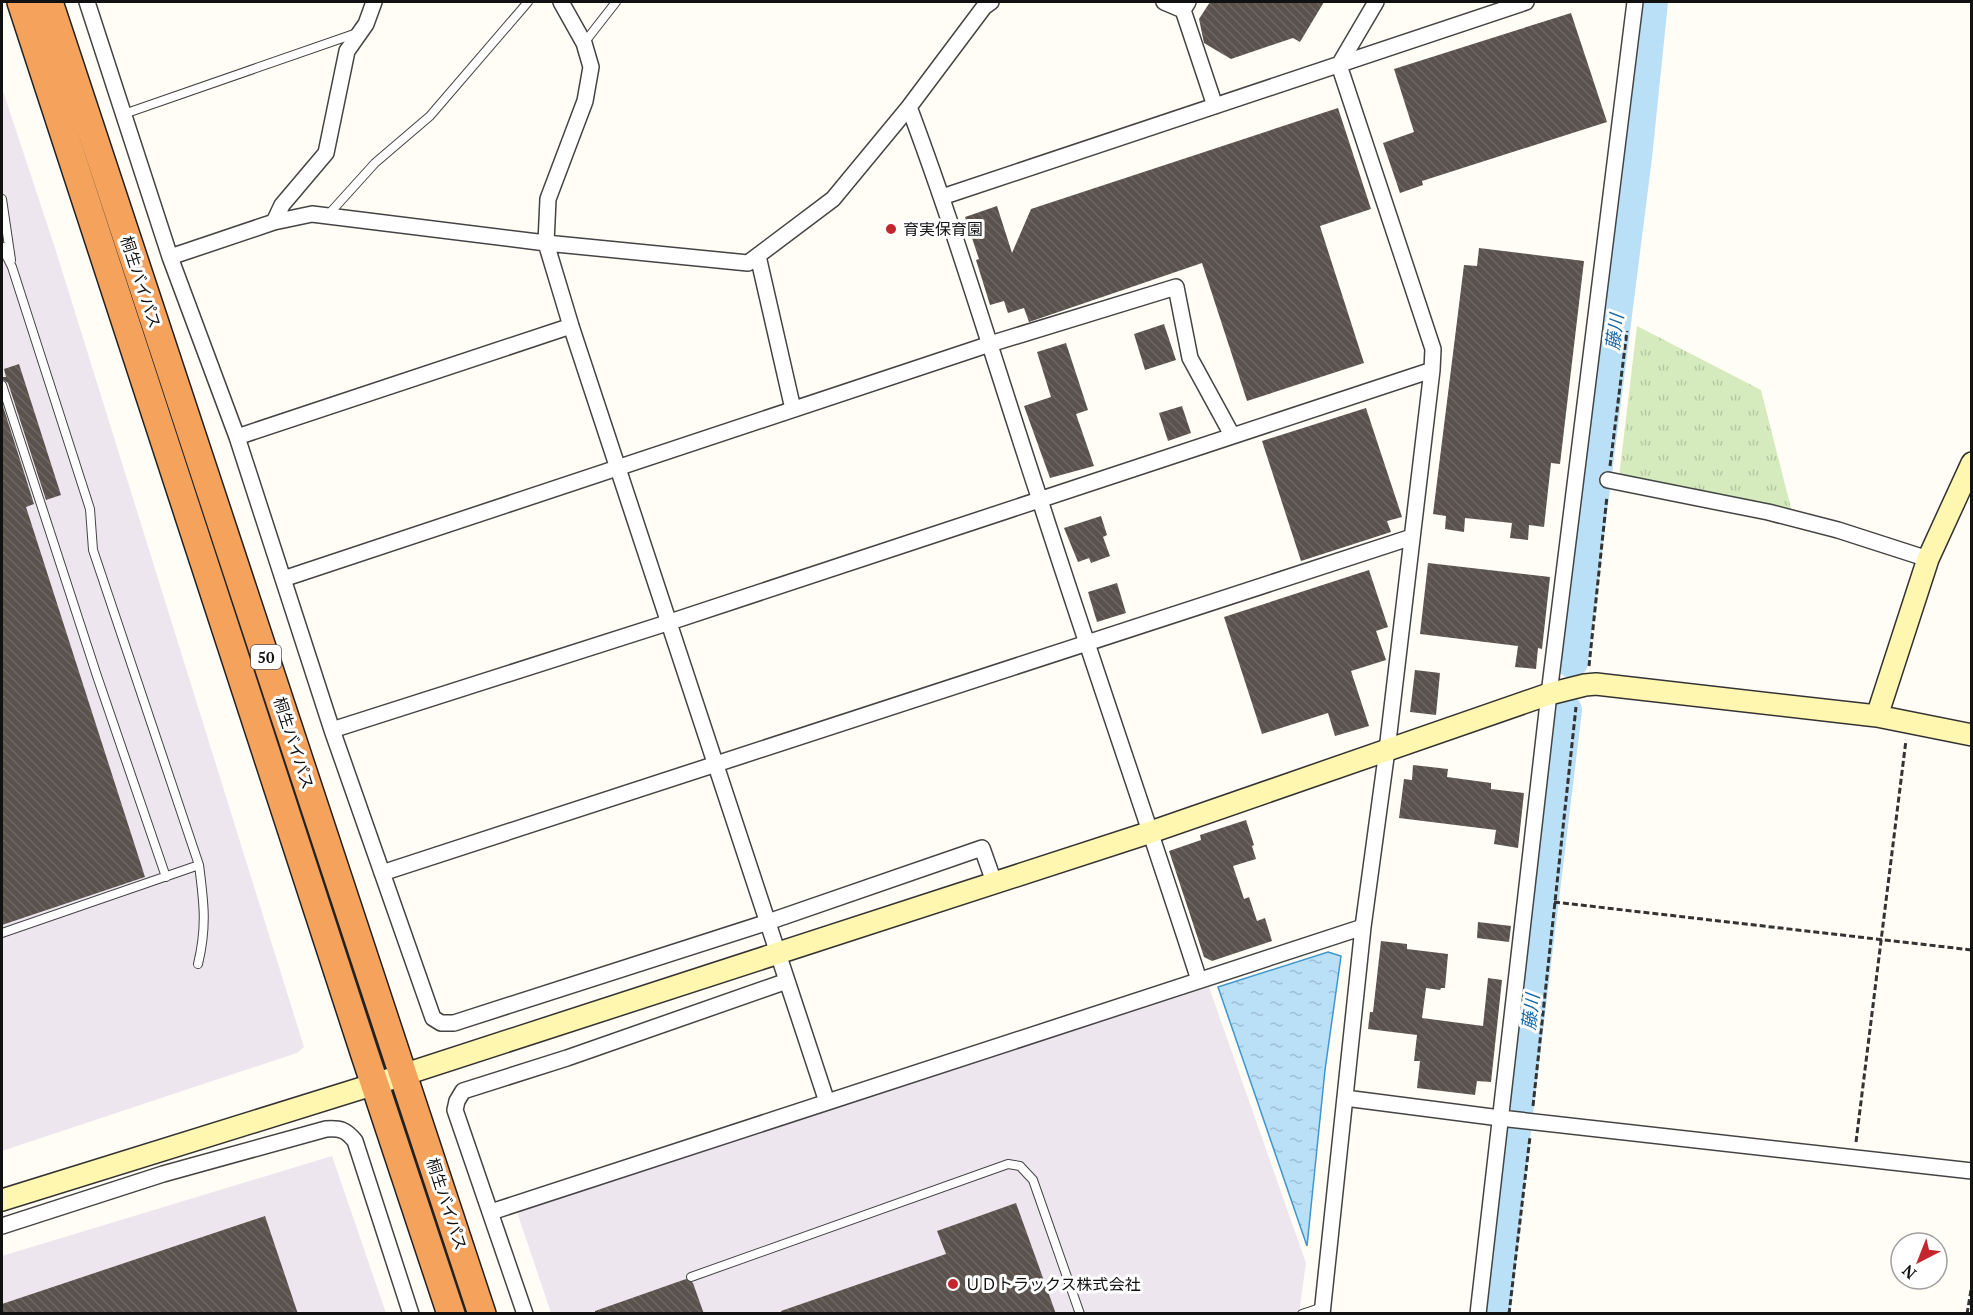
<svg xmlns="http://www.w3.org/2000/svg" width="1973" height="1315" viewBox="0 0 1973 1315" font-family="'PT Serif','Noto Sans JP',serif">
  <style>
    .industrial { fill: #eee6ef }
    .park { fill: url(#park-tufts) }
    .water { fill: url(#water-ripples); stroke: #3f96cf; stroke-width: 1.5 }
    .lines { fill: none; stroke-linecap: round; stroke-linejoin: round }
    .river { stroke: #b9e0f7; stroke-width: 32 }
    .building { fill: url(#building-back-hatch) }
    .lane-casing { stroke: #444; stroke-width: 10 }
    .street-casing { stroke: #444; stroke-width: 18 }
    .secondary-casing { stroke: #333; stroke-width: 24 }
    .highway-casing { stroke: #222; stroke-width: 30 }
    .path { stroke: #333; stroke-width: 3; stroke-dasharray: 6 3; stroke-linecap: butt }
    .lane { stroke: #fff; stroke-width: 8 }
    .street { stroke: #fff; stroke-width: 15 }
    .secondary { stroke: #fff6b0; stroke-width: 21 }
    .highway { stroke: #f5a25d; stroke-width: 27 }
    .poi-dot { fill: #c4262e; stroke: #fff; stroke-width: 2 }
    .labels { text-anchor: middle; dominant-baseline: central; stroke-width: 6; stroke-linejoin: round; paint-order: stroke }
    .shield { fill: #fff; stroke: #585858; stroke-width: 1.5 }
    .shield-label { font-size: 15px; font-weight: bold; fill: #111 }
    .poi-label { font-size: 16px; fill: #111; stroke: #fff; text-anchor: start }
    .street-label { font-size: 16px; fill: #111; stroke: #fff }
    .water-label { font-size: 18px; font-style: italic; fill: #1768a6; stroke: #fff }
  </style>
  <defs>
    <pattern id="park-tufts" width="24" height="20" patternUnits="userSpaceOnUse" patternTransform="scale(1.5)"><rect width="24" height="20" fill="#d5ebbd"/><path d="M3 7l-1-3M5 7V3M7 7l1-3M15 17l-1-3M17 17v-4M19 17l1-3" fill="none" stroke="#b6c8a1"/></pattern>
    <pattern id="water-ripples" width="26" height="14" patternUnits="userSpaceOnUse" patternTransform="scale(1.5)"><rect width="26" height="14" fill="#b9e0f7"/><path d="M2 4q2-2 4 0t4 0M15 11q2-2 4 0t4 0" fill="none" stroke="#9ebfd3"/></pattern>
    <pattern id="building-back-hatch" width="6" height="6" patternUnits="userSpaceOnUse" patternTransform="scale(1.5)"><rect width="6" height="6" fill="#5a524d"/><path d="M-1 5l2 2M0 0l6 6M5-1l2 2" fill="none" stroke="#6d6662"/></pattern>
  </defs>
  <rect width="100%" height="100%" fill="#fffdf5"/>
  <path class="industrial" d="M2,88L55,248L304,1047L297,1053L2,1151Z
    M1209,987L1306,1263L1299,1313H551L517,1212Z
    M332,1156L386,1313L2,1314V1256Z"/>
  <path class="park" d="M1637,326L1761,390L1792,512L1619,477Z"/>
  <path class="water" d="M1328,952L1341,956L1325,1070L1307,1246L1218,987Z"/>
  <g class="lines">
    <path class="river" d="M1572,662L1636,157L1652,2
      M1494,1314L1520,1087L1566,710"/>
  </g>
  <path class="building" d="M1210,2H1324L1300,42L1293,38L1231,59L1204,43L1199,19Z
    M1571,13L1607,122L1422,181L1423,185L1400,193L1383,143L1414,132L1394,69Z
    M1338,108L1371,209L1320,226L1364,363L1247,401L1202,263L1029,322L1024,308L1008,313L1004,301L990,305L976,260L979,259L965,217L997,206L1012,253L1031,209Z
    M1479,248L1584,261L1560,464L1551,463L1544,527L1529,525L1528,540L1510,538L1512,523L1465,518L1464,532L1445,529L1446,516L1433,514L1464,265L1477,266Z
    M1164,324L1176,360L1145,370L1134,334Z
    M1066,343L1088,410L1076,414L1094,466L1050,478L1024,406L1051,397L1037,352Z
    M19,364L61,495L46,500L8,383L2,379V377H6L4,369Z
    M2,403L34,504L26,507L145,877L2,925Z
    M1182,406L1191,433L1168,441L1159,413Z
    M1366,408L1402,517L1387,521L1391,532L1301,561L1262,441Z
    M1101,516L1107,535L1103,537L1110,556L1091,563L1089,558L1078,562L1064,528Z
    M1428,563L1550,577L1542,649L1538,648L1536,669L1515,667L1518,646L1420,634Z
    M1369,570L1388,627L1376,631L1386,660L1351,671L1369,726L1335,736L1328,713L1262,734L1224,617Z
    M1117,583L1126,613L1097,622L1088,592Z
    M1415,670L1440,673L1436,715L1410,712Z
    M1413,765L1448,769L1447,777L1491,783V789L1524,793L1518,848L1494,844L1496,830L1399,818L1404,779L1412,780Z
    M1246,820L1254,845L1252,846L1256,859L1233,866L1244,899L1249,897L1257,921L1265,918L1272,941L1212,961L1204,957L1169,851L1201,840L1200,835Z
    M1478,922L1511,926L1509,942L1477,938Z
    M1381,941L1407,944V949L1448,954L1445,988H1441L1440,990L1426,988L1422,1018L1483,1026L1488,978L1502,980L1491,1082L1477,1081L1475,1095L1417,1088L1420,1061H1414L1417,1035L1368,1029L1370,1012H1373Z
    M1016,1203L1056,1314H782L781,1311L946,1254L937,1231Z
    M265,1216L298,1314H2V1304Z
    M686,1279L693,1283L704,1314H595V1311Z"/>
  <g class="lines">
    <g class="lane-casing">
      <path id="lane" d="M584,43L616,2
        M124,114L357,33
        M2,199L11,260
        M328,215L375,163L430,116L528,2
        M2,247L12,267L90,509L93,550L199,865C204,903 207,927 198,964
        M2,385L97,676L166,877
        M2,933L199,865
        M691,1277L1008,1164L1020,1166L1033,1180L1080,1314
        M1302,1314L1323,1307"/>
    </g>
    <g class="street-casing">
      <path id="street" d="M87,2L170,257L237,437L332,730L433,1018L441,1023H454L768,922L982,848L994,882
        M561,2L584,43L591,67L585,101L548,199L546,243L571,326L827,1102
        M1164,2L1183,10
        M1188,2L1183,10L1215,106
        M909,107C957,235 996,367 1039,497C1091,659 1147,819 1199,980
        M942,197L1526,2
        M274,222L282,205L326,153L347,51L366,24L374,2
        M758,256L793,409
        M170,257L274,222L312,214L546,243L748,263L833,199L909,107L984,7L991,2
        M237,437L571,326
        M1608,480L1768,512L1838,530L1928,559
        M283,579L990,344L1176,287L1190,358L1232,435
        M332,730L670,622L1432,370
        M382,873L1412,537
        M1345,1098L1500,1118L1972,1171
        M491,1212L1363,927
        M2,1226L163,1174L326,1129C341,1128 346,1130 355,1141L411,1314
        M525,1314L455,1110L457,1101L463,1091L567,1058L787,981
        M1322,1314L1363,927L1387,750L1432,370L1433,349L1339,65L1376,2
        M1478,1314L1549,694L1635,2"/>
    </g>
    <g class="secondary-casing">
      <path id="secondary" d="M1877,716L1928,559L1972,463
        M2,1200L375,1084L1151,832L1549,694L1585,685L1596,684L1877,716L1972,735"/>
    </g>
    <g class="highway-casing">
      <path id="highway" d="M21,2L365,1055L451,1314
        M49,2L482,1314"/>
    </g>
    <path class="path" d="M1610,466L1627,331
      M1589,666L1607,496
      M1554,902L1972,950
      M1533,1106L1576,707
      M1856,1142L1906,740
      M1509,1314L1530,1137
      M1967,1314L1972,1284"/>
    <use href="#lane" class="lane"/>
    <use href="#street" class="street"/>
    <use href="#secondary" class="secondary"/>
    <use href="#highway" class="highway"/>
  </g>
  <g class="poi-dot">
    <circle cx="891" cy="229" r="6"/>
    <circle cx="953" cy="1284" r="6"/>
  </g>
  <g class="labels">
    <rect class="shield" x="251" y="645" width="30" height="24" rx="4.5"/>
    <g class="shield-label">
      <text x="266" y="657">50</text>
    </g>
    <g class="poi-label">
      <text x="903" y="229">育実保育園</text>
      <text x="965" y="1284">ＵＤトラックス株式会社</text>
    </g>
    <g class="street-label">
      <text transform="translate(141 282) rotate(72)">桐生バイパス</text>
      <text transform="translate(294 743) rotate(72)">桐生バイパス</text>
      <text transform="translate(447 1204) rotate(72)">桐生バイパス</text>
    </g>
    <g class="water-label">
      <text transform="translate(1614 332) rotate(-83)">藤川</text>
      <text transform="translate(1530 1012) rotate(-83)">藤川</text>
    </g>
  </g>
  <rect width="1973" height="1315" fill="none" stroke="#111111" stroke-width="6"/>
  <g transform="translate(1919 1261) rotate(222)"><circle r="28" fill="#ffffff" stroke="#a0a0a0" stroke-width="1.5"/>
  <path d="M0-4.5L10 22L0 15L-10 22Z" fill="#c4262e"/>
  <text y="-9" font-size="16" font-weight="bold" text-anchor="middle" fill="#111111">N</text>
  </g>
</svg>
